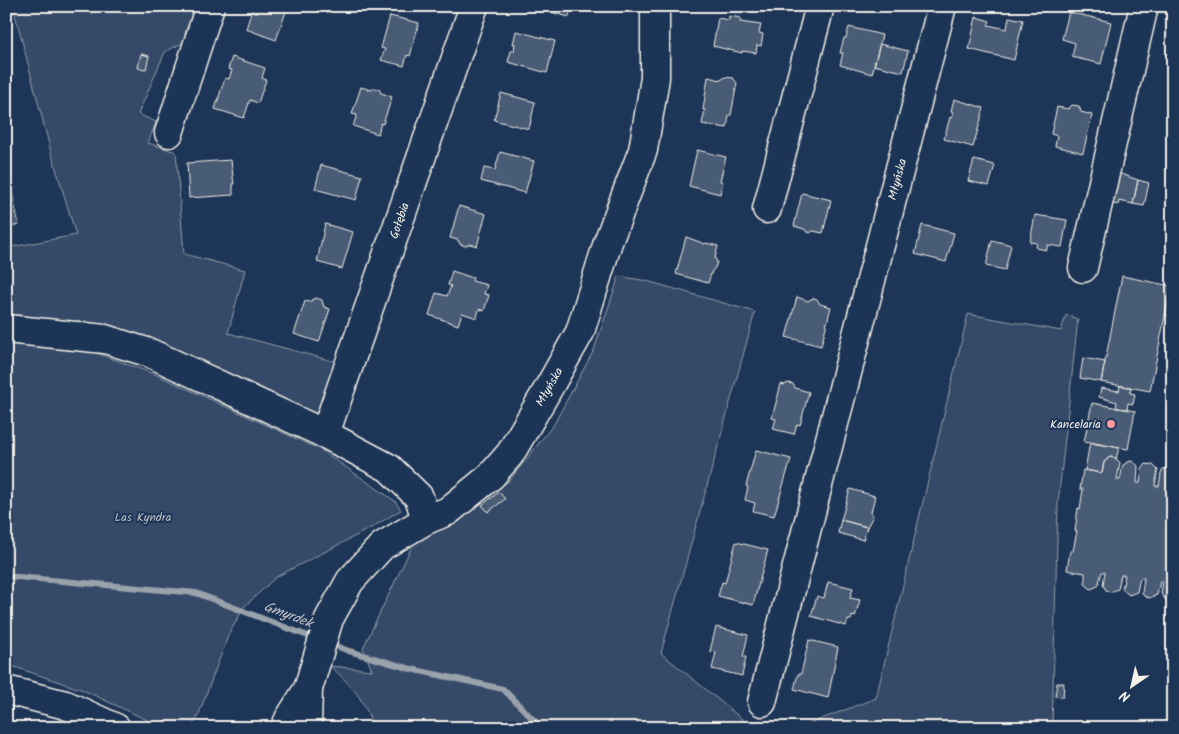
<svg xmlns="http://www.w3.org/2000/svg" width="1179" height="734" viewBox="0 0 1179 734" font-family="Kalam,sans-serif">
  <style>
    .green { fill: #354a67; stroke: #949ea8 }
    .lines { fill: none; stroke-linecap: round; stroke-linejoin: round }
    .stream { stroke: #9aa2ab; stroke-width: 6 }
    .building { fill: #485b74; stroke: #f4f1e8 }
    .minor-casing { stroke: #f4f1e8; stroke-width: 31 }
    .minor { stroke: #1d3557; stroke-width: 28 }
    .poi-dot { fill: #ff9aa2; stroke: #1d3557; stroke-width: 2 }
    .labels { text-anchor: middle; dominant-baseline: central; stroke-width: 4; stroke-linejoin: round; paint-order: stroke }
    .street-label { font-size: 12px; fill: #f4f1e8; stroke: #1d3557 }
    .poi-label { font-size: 12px; fill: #f4f1e8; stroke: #1d3557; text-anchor: end }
    .park-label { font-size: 12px; fill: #bbbfc1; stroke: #1d3557 }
    .water-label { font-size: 14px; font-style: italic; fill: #c0c3c4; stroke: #1d3557 }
  </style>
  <rect width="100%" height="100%" fill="#1d3557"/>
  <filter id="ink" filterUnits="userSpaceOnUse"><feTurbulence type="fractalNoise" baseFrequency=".02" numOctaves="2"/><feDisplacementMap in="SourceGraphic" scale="10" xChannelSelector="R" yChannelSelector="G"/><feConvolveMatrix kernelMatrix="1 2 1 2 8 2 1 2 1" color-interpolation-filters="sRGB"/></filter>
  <g filter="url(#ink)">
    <path class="green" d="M13,6H196L184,42L165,52L138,114L156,122L148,143L176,152L184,254L245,270L228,333L340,363L317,419L109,329L6,313V248L76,235L51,152Z
      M619,276L647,281L755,312L661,653L753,728H373C365,699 351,685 330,666L372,670L363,648L416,538L509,481L554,424L594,350Z
      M968,314L1061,331L1066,315L1078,319L1058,503L1052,728H798L876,698Z
      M6,342L88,350L157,375L321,450L395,501L401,510L369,529L276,577L244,607L228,636L197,719L190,728H164L83,690L6,664Z"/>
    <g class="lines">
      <path class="stream" d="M6,576L196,593L316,639
        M328,643L349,651L411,669L503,689L542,728"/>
    </g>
    <path class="building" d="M253,6H288L276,40L246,29Z
      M529,6H571L569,17Z
      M1069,12L1111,22L1101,64L1072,57L1075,43L1062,39Z
      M1173,13V37L1168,36Z
      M390,16L419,23L410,56L407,55L404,66L381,60L385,49L381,48Z
      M729,16L741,18L740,22L761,25L759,33L763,34L761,46L757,45L756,53L742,51V53L713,46L718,18L729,20Z
      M976,17L990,21L988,25L1007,29L1009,17L1023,20L1014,60L969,49Z
      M849,27L882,35L872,74L840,65L843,53H840L844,38H846Z
      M516,31L555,41L547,73L508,62L511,51H514L515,44H513Z
      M880,44L908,51L903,72L874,65Z
      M141,54L149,56L146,69L138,68Z
      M232,57L265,68L262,78L266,80L258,103L250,100L244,118L215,109L225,78L229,79L232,70L228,69Z
      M708,77L721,80L725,77L733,78L737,83L731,115H729L727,128L702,124L705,110H703Z
      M361,87L371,90L375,88L379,89L381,93L392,97L383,124L381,123L378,134L353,126L357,115L352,114Z
      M501,93L535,102L529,129L494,120Z
      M954,99L984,108L973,147L944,139L950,117L952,118L953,112L951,111Z
      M1072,105L1079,106L1081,112L1092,115L1083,153L1055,146L1057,136L1051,134L1057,107L1068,109Z
      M697,150L726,157L720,181L723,182L720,194L689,186Z
      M500,152L534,161L525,193L481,181L484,168L495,170Z
      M231,160L234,185H233V195L189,198L187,163Z
      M974,160L995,165L989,186L968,181Z
      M321,165L362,176L356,200L315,189Z
      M1115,172L1138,180L1133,204L1119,201L1118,205L1105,202Z
      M1138,180L1149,183L1144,206L1133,204Z
      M12,193L19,225L6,228V195Z
      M802,193L831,200L823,233L813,231L810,233L806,231L804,229L794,226Z
      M459,206L486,214L477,246L470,244L465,246L460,244L458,240L450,238Z
      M1035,215L1067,220L1062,247L1047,245V250L1036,248L1037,243L1030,242Z
      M325,224L353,232L342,269L317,262Z
      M922,225L954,233L946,262L915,254Z
      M686,237L705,244L706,243L718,246L715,258L717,262L715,268L712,271L708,283L676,274Z
      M992,240L1011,245L1005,270L986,266Z
      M452,271L473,278L472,281L487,285L484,294L489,295L484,311L479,309L477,318L462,313L458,325L429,315L436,293L447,296L451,286L448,285Z
      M1122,276L1171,286L1150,391L1101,382Z
      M797,297L808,301L813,298L817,299L820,304L831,307L821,346L786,337Z
      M316,298L322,300L324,307L330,309L319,342L294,334L305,301L311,302V300Z
      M1167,304L1172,305L1173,304V322L1169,321L1170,316L1165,315Z
      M1083,358L1105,362L1101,382L1080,378Z
      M788,383L793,384L795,388L809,392L800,425L797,424L794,434L773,429L776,419L772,418L781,384L784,385Z
      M1120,386L1131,387L1130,393L1135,394L1133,404L1128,403L1127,409L1116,408L1117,402L1099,397L1101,388L1119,391Z
      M1092,403L1135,411L1128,449L1084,442Z
      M1090,442L1119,448L1116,459L1110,457L1104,462L1102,473L1085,470Z
      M756,450L791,459L774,516L753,511L755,503L745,500L748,487L746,486Z
      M1110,457L1116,458L1120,463L1117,480H1120L1123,465L1130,461L1134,462L1138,466L1137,483H1140L1142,469L1146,464L1153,465L1158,470L1155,486H1159L1161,473L1163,469L1168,468L1173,469V600H1166L1163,597L1161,593L1163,582L1160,581L1157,595L1149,598L1144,596L1142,593L1144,578H1140L1137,592L1129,595L1122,589L1125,575H1121L1118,589L1110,592L1106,590L1103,585L1105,572H1102L1098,586L1091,589L1085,584V573L1067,570L1070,551H1073L1077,531H1075L1078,508L1080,509L1083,489H1080L1083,470L1102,473L1104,462Z
      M850,489L875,496L871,512L873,516L867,527L841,520Z
      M499,492L505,499L488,512L482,505Z
      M841,520L867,527L863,540L838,533Z
      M736,542L768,550L753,605L718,596L722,582L725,583Z
      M828,582L853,588L850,598L860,600L855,617L852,616L851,620H848L846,626L811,616L817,596L824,598Z
      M716,627L748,635L743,657H746L742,676L712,669L716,652L710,651Z
      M809,640L838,647L828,698L794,689L798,674H801Z
      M1057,683H1064L1063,697L1055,696Z"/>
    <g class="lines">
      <g class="minor-casing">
        <g id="minor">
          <path d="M169,133L210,6"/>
          <path d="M767,209L820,6"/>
          <path d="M1083,268L1144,6"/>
          <path d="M6,329L105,339L150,353L325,434L389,468L419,497L426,520"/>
          <path id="s1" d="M325,434L474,6"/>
          <path d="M6,690L66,705L116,728"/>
          <path id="s2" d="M762,702L942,6"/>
          <path d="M285,728L289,719L308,689"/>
          <path id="s3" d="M307,728L308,689L329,619L350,581L382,546L426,520L448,511L491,476L510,454L544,396L580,332L608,242L643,150L655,78V6"/>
        </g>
      </g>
      <use href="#minor" class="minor"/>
    </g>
  </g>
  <circle class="poi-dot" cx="1111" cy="424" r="5"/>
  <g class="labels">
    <g class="street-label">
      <text stroke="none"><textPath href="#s2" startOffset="540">Młyńska</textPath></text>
      <text stroke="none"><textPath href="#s1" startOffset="226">Gołębia</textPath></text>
      <text stroke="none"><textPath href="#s3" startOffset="440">Młyńska</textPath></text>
    </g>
    <g class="poi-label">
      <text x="1101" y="424">Kancelaria</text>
    </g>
    <g class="park-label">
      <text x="143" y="517">Las Kyndra</text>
    </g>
    <g class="water-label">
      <text transform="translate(288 615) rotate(21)">Gmyrdek</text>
    </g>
  </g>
  <rect width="1179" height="734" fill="none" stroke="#1d3557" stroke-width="25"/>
  <rect x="12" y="12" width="1154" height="709" fill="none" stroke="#f4f1e8" stroke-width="2" filter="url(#ink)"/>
  <g transform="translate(1132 686) rotate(214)" stroke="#1d3557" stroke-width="4" paint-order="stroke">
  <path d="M0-4L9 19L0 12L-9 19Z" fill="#f4f1e8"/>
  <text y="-8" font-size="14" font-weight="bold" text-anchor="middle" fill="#f4f1e8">N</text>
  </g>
</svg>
